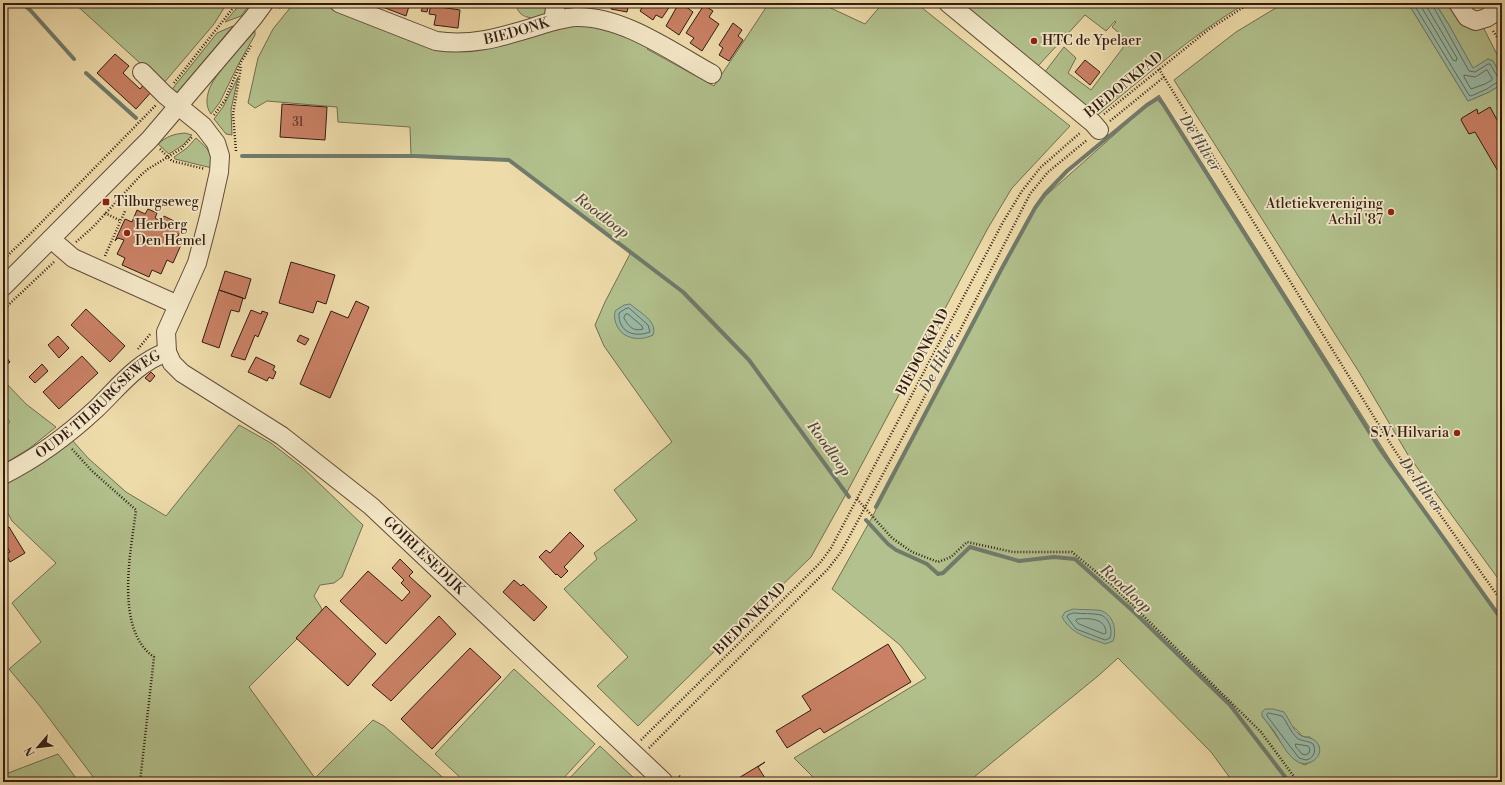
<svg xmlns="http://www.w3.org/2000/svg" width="1505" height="785" viewBox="0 0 1505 785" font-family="'Libre Bodoni',serif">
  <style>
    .green { fill: #b2c18d; stroke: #726e50; fill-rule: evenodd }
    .water { fill: #99bba7; stroke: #707b6c }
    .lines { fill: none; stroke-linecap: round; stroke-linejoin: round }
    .shore { stroke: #666c5e; stroke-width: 1 }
    .stream { stroke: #707b6c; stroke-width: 4 }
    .building { fill: #c98064; stroke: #331c14 }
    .minor-casing { stroke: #624c3a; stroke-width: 20 }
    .path { stroke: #331c14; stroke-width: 2.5; stroke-dasharray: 1 2; stroke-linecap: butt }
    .minor { stroke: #f4e8c8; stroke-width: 18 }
    .poi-dot { fill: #8f2418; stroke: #f4e8c8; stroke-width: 1.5 }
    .labels { text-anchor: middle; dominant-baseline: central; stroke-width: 3.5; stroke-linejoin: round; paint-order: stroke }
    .number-label { font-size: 12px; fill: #583528 }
    .street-label { font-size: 14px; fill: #331c14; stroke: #f4e8c8 }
    .poi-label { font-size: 14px; fill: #331c14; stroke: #f4e8c8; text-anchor: start }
    .water-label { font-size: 15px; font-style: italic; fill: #524c40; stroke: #f4e8c8 }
  </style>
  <rect width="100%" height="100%" fill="#eedbaa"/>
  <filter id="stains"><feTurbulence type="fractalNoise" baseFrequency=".005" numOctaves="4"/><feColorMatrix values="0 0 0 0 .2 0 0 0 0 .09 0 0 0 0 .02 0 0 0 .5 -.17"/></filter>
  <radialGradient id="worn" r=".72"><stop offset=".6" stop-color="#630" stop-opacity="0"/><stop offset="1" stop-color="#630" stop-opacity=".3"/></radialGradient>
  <path class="green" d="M74,3H227L214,24L163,84Z
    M241,3H251L241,16L225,22Z
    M294,3H327L371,22L435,47L558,25L589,24L652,44L647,49L714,86L769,3H820L865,24L883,3H916L1070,126L1012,188L988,228L846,494L811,557L638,726L597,686L628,657L564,589L597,559L594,553L637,520L614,490L672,442L604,346L595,325L605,302L631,252L509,159L411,155L410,127L338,122L337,107L267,101L255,108L248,103L258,58L273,29Z
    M517,3H563L562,10C549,14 533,23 521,14C518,11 516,8 517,3Z
    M961,3H1246C1191,36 1143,78 1094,118L1041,77L1064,47L1076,58L1068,73L1091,90L1128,41L1112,27L1116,22L1115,21L1106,31L1085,15L1038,66Z
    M1284,3H1408L1468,101L1489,92L1502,84V584L1408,455L1359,372L1174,80L1236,32Z
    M1435,3H1452L1483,27L1502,64V78L1493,61L1488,59L1473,69L1449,25Z
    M233,26L176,94L169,93L217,33Z
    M255,31V35L238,65L220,102L211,114C206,107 206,99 209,90C213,76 243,44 255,31Z
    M238,77L231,110L232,135L226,134L214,119L223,107Z
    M1159,95L1411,493L1502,622V782H1233L1211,752L1118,658L1098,676L968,782H818L794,758L926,678L900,645L832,589L870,521L1028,218L1042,199ZM1262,716C1272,720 1283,722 1293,727C1301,731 1298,738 1310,737L1319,746C1319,757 1314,760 1305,765C1287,758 1275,731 1262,716Z
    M185,133L192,135L183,145L169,154L158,144C167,136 174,134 185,133Z
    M196,138C209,150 211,151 212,168L175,159L174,157L187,148Z
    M3,380L26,404L56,427L30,448L4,464L3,427L10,422L3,413Z
    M239,425L271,443L302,467L363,525L342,577L334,583L320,585L314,596L322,609L317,619L249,687L315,778L373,720L384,726L448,782H97L39,705L9,669L41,642L12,603L56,563L12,521L3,504L4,485L43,461L72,440L88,458L126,492L166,516Z
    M514,669L595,744L560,782H465L435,754Z
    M600,746L638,782H566Z
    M58,754L79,782H3V775Z"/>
  <path class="water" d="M1408,3H1435L1449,25L1473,68L1488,59L1493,61L1502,78V84L1489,92L1468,101Z
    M630,304C639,312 658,321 653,335C639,342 619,339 615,320C614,317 615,313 615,311L624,305Z
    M1073,609C1081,610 1096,609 1102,611C1114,616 1117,631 1113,641L1105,644C1088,637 1072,635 1062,617L1065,612Z
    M1265,709H1273L1284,712C1289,719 1293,730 1300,735C1306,739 1313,736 1318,744C1325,756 1309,768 1298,762C1287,756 1280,740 1274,731C1270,726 1266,721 1262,716V712Z"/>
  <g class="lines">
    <path class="shore" d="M1413,3L1469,95L1471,96L1487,89L1499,81V79L1490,64H1488L1475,72L1469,71L1433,6L1432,3
      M1419,3L1453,60L1456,61L1457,58L1428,9L1427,3
      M1487,70L1492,78V80L1485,84L1471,89L1464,77V75L1475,77Z
      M629,308L648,325L650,332C634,338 618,332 619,313L625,309Z
      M626,314H628L642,326L643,329C633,332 628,326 624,318Z
      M1074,613C1082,614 1093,613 1101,615C1109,618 1113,630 1110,638L1105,640L1076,629L1067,617L1068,615Z
      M1077,619C1089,618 1106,618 1106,633L1104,634L1079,624L1076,621Z
      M1269,713L1282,716C1287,722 1290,731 1296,737C1301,742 1308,740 1313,744C1317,751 1313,759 1306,760L1299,758L1267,716V714Z
      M1296,744L1308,746L1310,749L1309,753L1306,755L1302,754L1296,747Z"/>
    <path class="stream" d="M22,3L31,11L74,59
      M86,73L136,118
      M242,156H415L509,160L683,292L749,360L849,497
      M876,507L1002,268L1035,208L1045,194L1067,171L1147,105L1158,98L1163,104L1380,449L1502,620
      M866,520L888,544L896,550L927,564L938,574L943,573L970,547L1019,561L1054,557L1075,559L1134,612L1230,705L1289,782"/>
  </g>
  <path class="building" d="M381,3H410L406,16L380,6Z
    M425,3H429L427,12L421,11Z
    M431,3H441L440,7L460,10L458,28L434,25L436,15L429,14Z
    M613,3H629L627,12L611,9Z
    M645,3H672L662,18L656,15L653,20L640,11Z
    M679,3H687L685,6L693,12L679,35L666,26Z
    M704,5L713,11L709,17L719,24L702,51L690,43L694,38L686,33Z
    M733,23L742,30L738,36L743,40L729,61L719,55L723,48L719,45Z
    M115,54L129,66L123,73L140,89L145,83L153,90L136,109L97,73Z
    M1085,60L1100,72L1090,85L1075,72Z
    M282,104L327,107L325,140L280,137Z
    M1490,107L1502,129V178L1475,132L1469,134L1461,120L1462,118L1477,109L1478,114Z
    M148,209L157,213L155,218L162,222L164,216L174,221L172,226L181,230L175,242L181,245L173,263L167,260L161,274L152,270L149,277L122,265L125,258L117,254L124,240L118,238L115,241L125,219L132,222L137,210L145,214Z
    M291,262L335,275L326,304L317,301L313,313L279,303Z
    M225,271L251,279L245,299L219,290Z
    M219,290L243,298L239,312L231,310L219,348L202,342Z
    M356,301L369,307L330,398L300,384L331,311L348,318Z
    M86,309L125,346L110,362L71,325Z
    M251,310L261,314L262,311L268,313L258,337L255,335L245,360L231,356Z
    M300,335L309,339L305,345L297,341Z
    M58,336L69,348L59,358L48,345Z
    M3,353L10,362L5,366L3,363Z
    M82,356L98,373L59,409L43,392Z
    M256,357L275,366L273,370L276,372L273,379L269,377L267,381L248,372Z
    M42,364L48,371L35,383L29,377Z
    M151,372L155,376L150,382L145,378Z
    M9,527L25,553L10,562L6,554L10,552L3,541V530Z
    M570,532L584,546L564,567L568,571L561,578L557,574L556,575L539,557L546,550L550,553Z
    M400,559L413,572L409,576L431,596L386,644L340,601L368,571L402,601L410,592L401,583L404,580L392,568Z
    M514,580L521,586L523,584L547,607L534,621L503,592Z
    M326,606L376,654L348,686L296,638Z
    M439,616L456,634L391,701L372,685Z
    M888,644L911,682L824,733L820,728L787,748L776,731L811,710L802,696Z
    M470,648L501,677L432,749L401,719Z
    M765,762L758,767L765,778L759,782H732Z"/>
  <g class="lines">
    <g class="minor-casing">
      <g id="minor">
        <path id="s1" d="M339,3L436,41C471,46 498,38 531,28C546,23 561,18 576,17C623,16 672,52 712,74"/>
        <path d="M948,3L1093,123L1099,130"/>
        <path d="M1458,3L1467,17L1476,21L1486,18L1502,8"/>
        <path d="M553,21L556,3"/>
        <path id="s2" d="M142,72L165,95L203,126L216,143L220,156L219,172L209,217L197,263L166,332L167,352L172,363L182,373L282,436L371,506L664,782"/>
        <path d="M51,239L73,258L178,305"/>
        <path d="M3,287L150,139L253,18L264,3"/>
        <path id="s3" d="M3,475C37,458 68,435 96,409C119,387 136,363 167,352"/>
      </g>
    </g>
    <path class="path" d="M279,8L283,3
      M1493,31L1497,37L1502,39
      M1159,69L1395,451L1502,602
      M174,83L237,3
      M1104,114L1208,30L1250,3
      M214,115L225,100L241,62L251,46
      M1110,121L1164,77
      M160,149L172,161L205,169
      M236,151L233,114L241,67
      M105,213L121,221
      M76,242L93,227L141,175L148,169L181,149L192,137
      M105,256L125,211
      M3,260L29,235L156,105
      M3,310L55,261
      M138,349L151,333
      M72,449L92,471L136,510C131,550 114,630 154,657L140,782
      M857,499L892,538L912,552L938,562L951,557L967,542L1013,552H1072L1113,586L1261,732L1298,782
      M641,740L820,563L831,548L1003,222L1022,191L1040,168L1081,132
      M649,748L828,569L841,552L954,342L1030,194L1048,172L1087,140
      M679,776L685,782"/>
    <use href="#minor" class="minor"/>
  </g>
  <g class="poi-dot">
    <circle cx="1034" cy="41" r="4"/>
    <rect x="102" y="198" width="8" height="8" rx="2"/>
    <circle cx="1391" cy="212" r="4"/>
    <circle cx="127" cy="233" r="4"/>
    <circle cx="1457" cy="433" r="4"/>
  </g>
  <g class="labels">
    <g class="number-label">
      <text x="298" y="122">31</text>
    </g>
    <g class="street-label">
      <text stroke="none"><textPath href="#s1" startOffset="186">BIEDONK</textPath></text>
      <text transform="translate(1124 85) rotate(-39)">BIEDONKPAD</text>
      <text transform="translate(923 352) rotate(-62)">BIEDONKPAD</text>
      <text stroke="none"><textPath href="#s3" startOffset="119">OUDE TILBURGSEWEG</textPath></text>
      <text stroke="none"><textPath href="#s2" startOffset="652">GOIRLESEDIJK</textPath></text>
      <text transform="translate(750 619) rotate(-45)">BIEDONKPAD</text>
    </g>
    <g class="poi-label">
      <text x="1042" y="41">HTC de Ypelaer</text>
      <text x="114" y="202">Tilburgseweg</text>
      <text x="1383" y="204" text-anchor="end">Atletiekvereniging<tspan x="1383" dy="16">Achil '87</tspan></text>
      <text x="135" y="225">Herberg<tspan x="135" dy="16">Den Hemel</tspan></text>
      <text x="1449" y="433" text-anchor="end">S.V. Hilvaria</text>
    </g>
    <g class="water-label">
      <text transform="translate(1200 143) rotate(58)">De Hilver</text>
      <text transform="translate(602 216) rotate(37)">Roodloop</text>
      <text transform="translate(939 363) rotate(-62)">De Hilver</text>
      <text transform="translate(829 449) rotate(54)">Roodloop</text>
      <text transform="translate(1421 485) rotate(54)">De Hilver</text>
      <text transform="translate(1126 589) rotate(42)">Roodloop</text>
    </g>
  </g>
  <rect width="1505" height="785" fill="none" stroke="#eedbaa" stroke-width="16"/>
  <rect x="4" y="4" width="1497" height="777" fill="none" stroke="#331c14" stroke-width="2"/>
  <rect x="8" y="8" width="1489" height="769" fill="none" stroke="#331c14"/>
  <g transform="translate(38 747) rotate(242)" stroke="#f4e8c8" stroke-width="3" paint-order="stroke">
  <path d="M0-3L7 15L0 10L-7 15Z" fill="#331c14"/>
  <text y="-6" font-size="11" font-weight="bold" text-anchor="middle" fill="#331c14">N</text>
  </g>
  <rect width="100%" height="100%" filter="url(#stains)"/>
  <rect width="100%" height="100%" fill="url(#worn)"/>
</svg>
